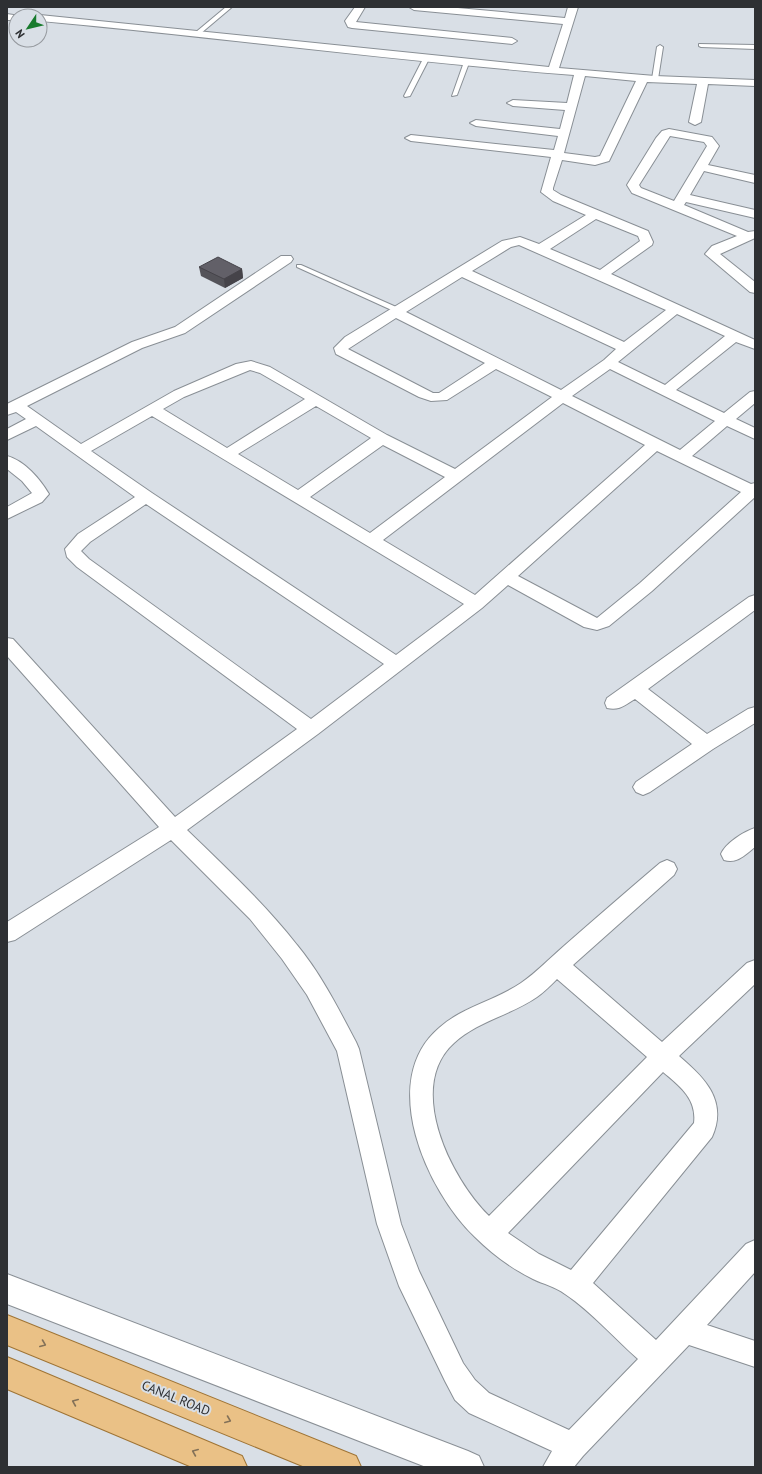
<svg xmlns="http://www.w3.org/2000/svg" width="762" height="1474" viewBox="0 0 762 1474" font-family="'PT Sans',sans-serif">
  <style>
    .lines { fill: none; stroke-linecap: round; stroke-linejoin: round }
    .lane-casing { stroke: #898f95; stroke-width: 2 }
    .street-casing { stroke: #898f95; stroke-width: 2 }
    .secondary-casing { stroke: #898f95; stroke-width: 2 }
    .primary-casing { stroke: #9f7435; stroke-width: 2 }
    .lane { fill: #fff; fill-rule: evenodd }
    .street { fill: #fff; fill-rule: evenodd }
    .secondary { fill: #fff; fill-rule: evenodd }
    .primary { fill: #eac186; fill-rule: evenodd }
    .wall { fill: #545359 }
    .shaded-wall { fill: #454349 }
    .building { fill: #626068; stroke: #454349 }
    .oneway { stroke: #837158 }
    .labels { text-anchor: middle; dominant-baseline: central; stroke-width: 4; stroke-linejoin: round; paint-order: stroke }
    .near-street-label { font-size: 13px; fill: #2e3033; stroke: #d9dfe6 }
  </style>
  <rect width="100%" height="100%" fill="#d9dfe6"/>
  <g class="lines">
    <g class="lane-casing">
      <path id="lane" d="M226,7H232L200,34H196V32Z
        M699,44L755,45V49L701,47L699,46Z
        M660,45L663,47L658,79L655,81L652,79L657,47Z
        M426,57L429,59L410,96L405,97L404,96L423,59Z
        M464,62L469,63L457,95L452,96Z
        M297,265H301L403,310L396,312L297,267Z"/>
    </g>
    <g class="street-casing">
      <path id="street" d="M355,7H365L356,22L512,38L517,41L512,44L352,28L348,27L345,21Z
        M409,7H447L565,18L568,7H578L559,68L655,76L755,80V86L708,84L701,122L695,125L689,122L697,84L647,82L609,161L595,165L562,160L553,188V190L561,195L648,231L653,242L652,245L611,274L755,340V349L736,342L676,390L724,413L750,392L755,391V403L736,419L755,428V439L727,426L692,456L751,484L755,483V497L652,591L609,626L597,630L584,627L508,585L482,608L318,734L187,830C225,867 264,903 297,945C321,974 338,1008 356,1042L359,1049L401,1224L419,1271L463,1363L475,1380L489,1393L569,1430L638,1359C614,1338 592,1312 565,1294C556,1287 543,1284 533,1279C511,1268 492,1254 475,1237C427,1191 377,1081 439,1028C462,1007 495,1001 521,983C536,973 550,958 564,946C596,918 628,890 660,863L667,860L674,863L677,869L674,875L573,965L662,1042L747,963L755,960V984L679,1056C705,1078 728,1101 712,1137L593,1283L656,1340L746,1244L755,1240V1272L707,1325L755,1341V1367L689,1345L583,1456L574,1467H543L552,1451L469,1413L455,1400L445,1381L399,1286L377,1224L337,1051L307,995L282,959L250,919L171,840L15,940L7,942V922L159,827L7,656V638L13,639L175,817L297,729L77,567L67,557L65,549L78,534L135,497L36,426L7,440V429L26,419L16,412L7,415V404L132,342L175,327L281,256H291L293,259L291,262L185,333L142,348L27,406L81,444L174,391L236,364L251,361L270,367L387,435L455,469L552,397L496,369L447,400L431,401L419,397L336,354L334,348L345,337L502,241L520,237L539,244L586,215L553,201L541,192L551,157L411,141L405,138L411,135L554,150L558,136L476,126L470,123L476,120L560,129L565,110L513,106L507,103L513,100L567,103L574,75C396,61 218,37 40,21V16H36L40,15L549,67L563,24L414,10ZM585,76L636,81L600,156L595,157L564,153ZM596,219L638,236L640,241L600,270L550,249ZM519,245L666,310L624,342L472,271L511,247ZM462,277L616,349L604,360L561,390L406,312ZM677,314L725,336L665,385L618,362ZM396,318L485,363L439,393H433L348,349ZM610,369L715,421L680,450L572,396ZM250,370L260,373L305,399L227,448L163,409L184,397ZM563,403L645,445L475,595L383,540ZM316,406L371,438L298,490L238,454ZM152,416L464,604L396,655L152,493L91,451ZM383,445L445,477L370,533L310,497ZM657,451L741,492L640,583L597,618L518,576ZM146,504L384,664L311,719L89,559L81,551L90,542ZM557,979L647,1057L489,1216C451,1179 405,1087 454,1043C478,1021 511,1015 537,997C544,992 551,985 557,979ZM663,1072C680,1086 697,1099 694,1123L571,1270L539,1254L508,1233Z
        M7,14L20,16H16V20H7Z
        M669,129L712,137L719,146L708,165L755,175V183L704,171L690,195L755,210V218L686,202L684,205L748,232L755,231V238L720,254L755,282V293L750,292L705,254L712,246L737,236L632,193L627,185L656,138L662,131ZM670,136L704,142L707,146L674,201L641,188L639,185Z
        M7,456C25,461 40,479 49,494L42,502L7,519V507L32,493L22,481L7,469Z
        M755,595V610L648,689L707,734L748,709L755,707V723L713,749L650,792L643,795L636,792L633,787L636,782L692,744L635,699C625,705 619,711 607,708L605,703L607,698L749,597Z
        M755,828V847C745,855 737,864 724,860L721,854C726,843 743,832 755,828Z"/>
    </g>
    <g class="secondary-casing">
      <path id="secondary" d="M7,1274L468,1451L479,1456L484,1467H426L7,1304Z"/>
    </g>
    <g class="primary-casing">
      <path id="primary" d="M7,1315L356,1456L361,1467H305L7,1345Z
        M7,1357L242,1456L247,1467H192L7,1389Z"/>
    </g>
    <use href="#lane" class="lane"/>
    <use href="#street" class="street"/>
    <use href="#secondary" class="secondary"/>
    <use href="#primary" class="primary"/>
  </g>
  <path class="wall" d="M199,267L242,269L243,278L225,288L201,276Z"/>
  <path class="shaded-wall" d="M242,269L243,278L225,288L224,279Z"/>
  <path class="building" d="M218,257L242,269L224,279L199,267Z"/>
  <defs><path id="oneway-chevron" d="M-2-3.5L2.5 0L-2 3.5" fill="none" stroke-width="1.6" stroke-linecap="round" stroke-linejoin="round"/></defs>
  <g class="oneway">
    <use href="#oneway-chevron" transform="translate(43 1344) rotate(22)"/>
    <use href="#oneway-chevron" transform="translate(75 1402) rotate(-157)"/>
    <use href="#oneway-chevron" transform="translate(228 1420) rotate(22)"/>
    <use href="#oneway-chevron" transform="translate(195 1452) rotate(-157)"/>
  </g>
  <g class="labels">
    <g class="near-street-label">
      <text transform="translate(176 1398) rotate(22)">CANAL ROAD</text>
    </g>
  </g>
  <rect width="762" height="1474" fill="none" stroke="#2e3033" stroke-width="16"/>
  <g transform="translate(28 28) rotate(235)"><circle r="19" fill="#d9dfe6" stroke="#95999e"/>
  <path d="M0-3L7 15L0 10L-7 15Z" fill="#187b2d"/>
  <text y="-6" font-size="11" font-weight="bold" text-anchor="middle" fill="#2e3033">N</text>
  </g>
</svg>
